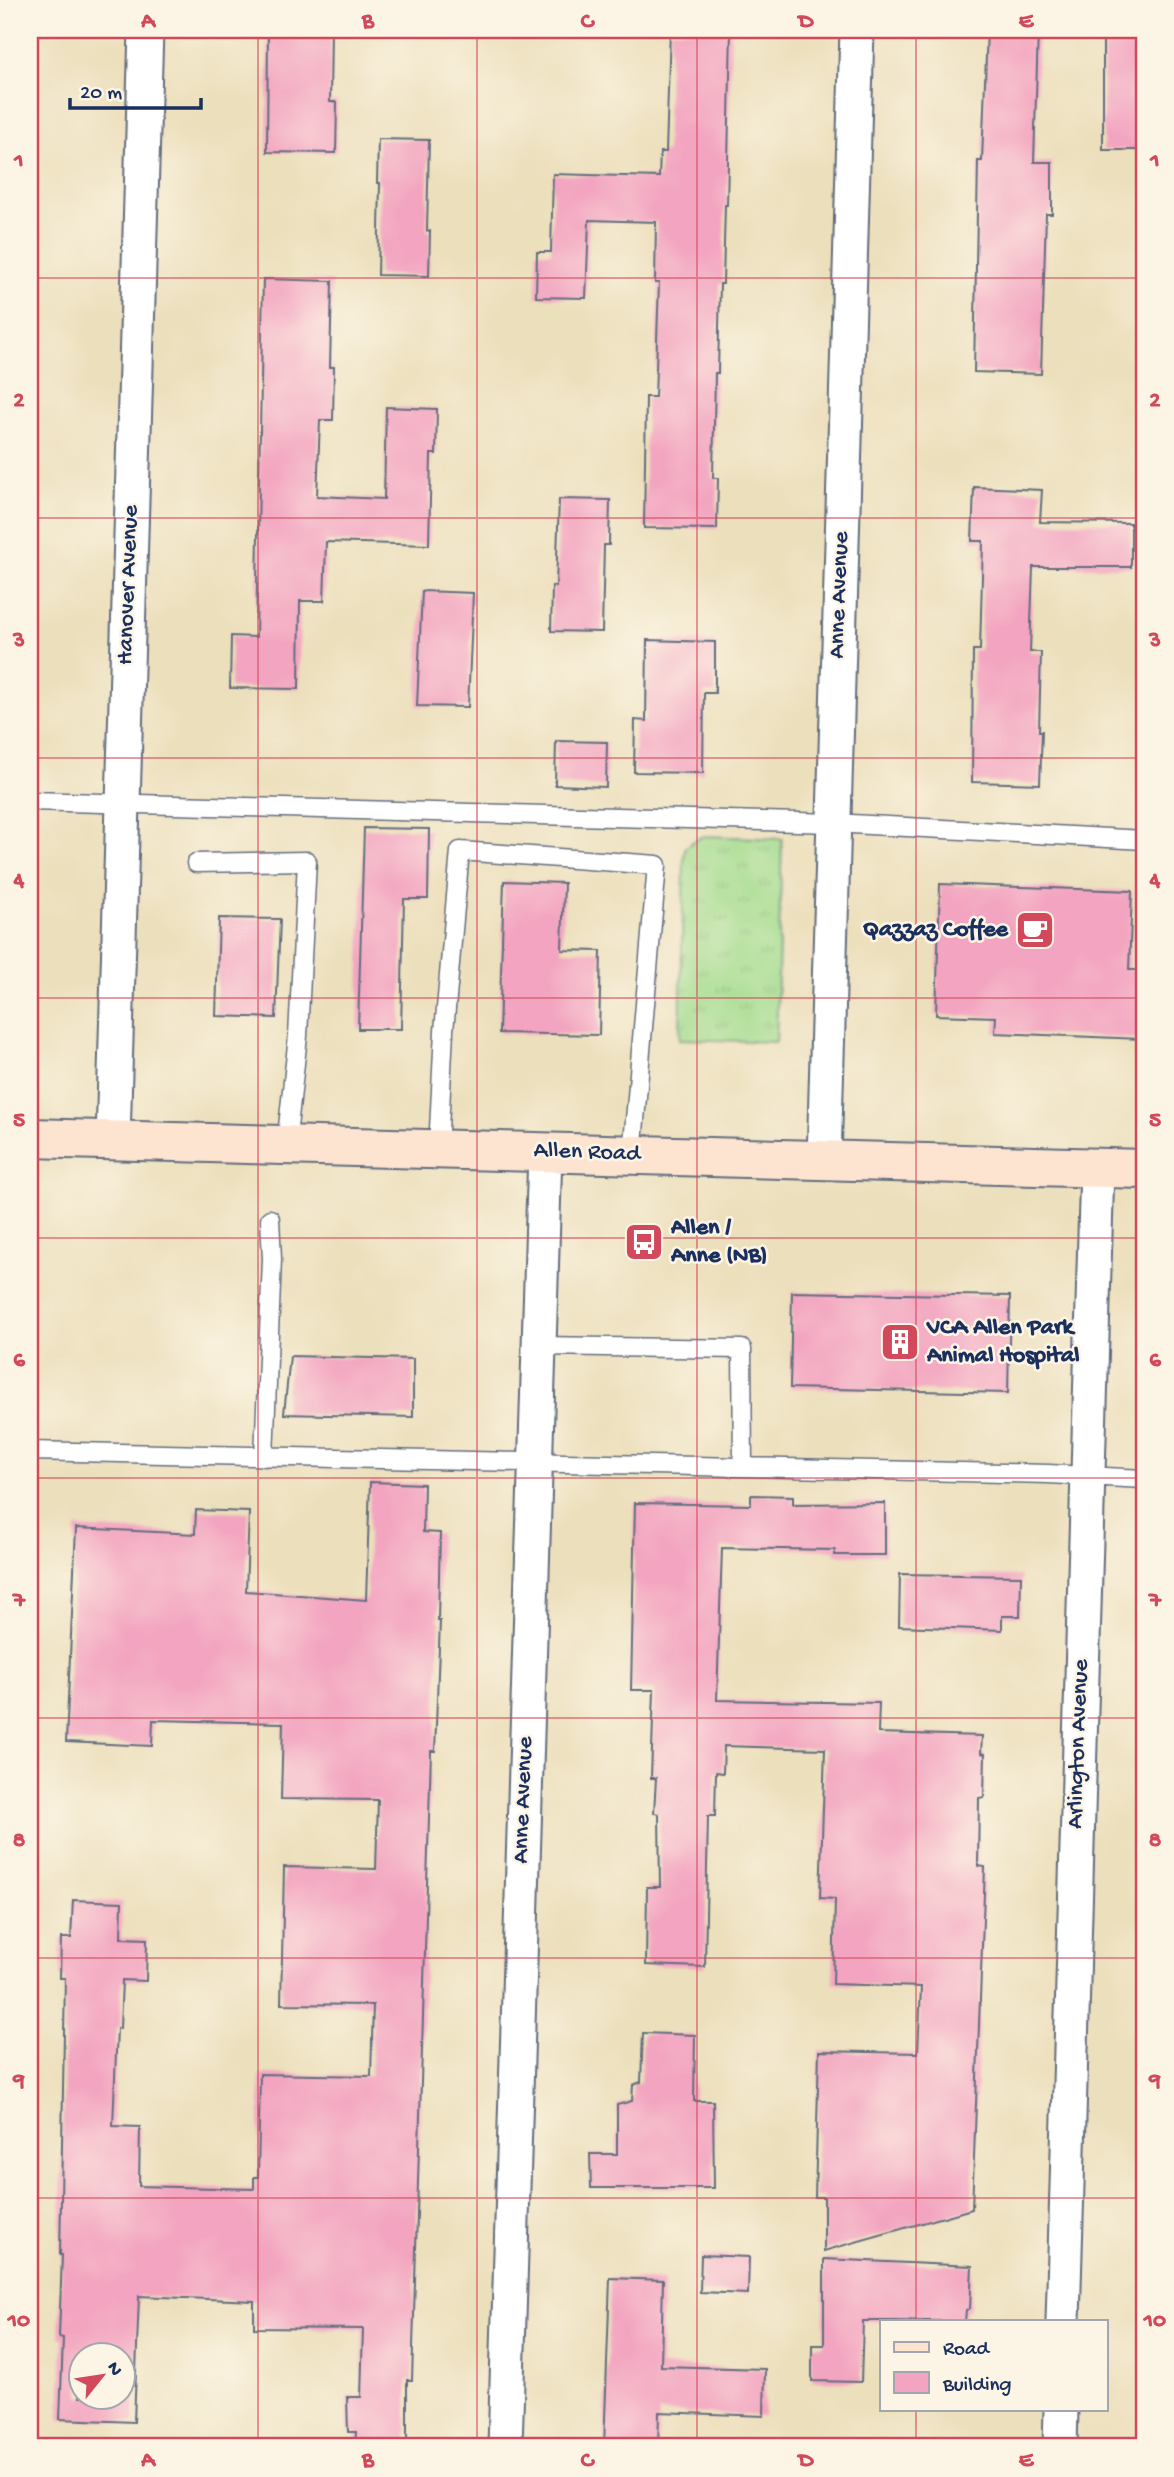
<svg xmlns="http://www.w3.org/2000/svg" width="1174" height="2477" viewBox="0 0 1174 2477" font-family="'Gochi Hand',sans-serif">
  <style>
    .grass { fill: url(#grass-tufts); stroke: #608676; stroke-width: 2 }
    .building { fill: #f3a4c0; fill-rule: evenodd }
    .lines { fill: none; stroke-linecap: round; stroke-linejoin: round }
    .service-casing { stroke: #646d7f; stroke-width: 21 }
    .minor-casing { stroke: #646d7f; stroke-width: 37 }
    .secondary-casing { stroke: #646d7f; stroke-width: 42 }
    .service { stroke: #fff; stroke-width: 18 }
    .minor { stroke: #fff; stroke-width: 33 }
    .secondary { stroke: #fde4d1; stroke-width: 38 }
    .grid { fill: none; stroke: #d1495b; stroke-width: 2; stroke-opacity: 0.55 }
    .labels { text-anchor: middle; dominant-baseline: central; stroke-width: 5; stroke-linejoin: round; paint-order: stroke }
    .street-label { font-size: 24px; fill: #1b2f5e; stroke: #fcf5e5 }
    .poi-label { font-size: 24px; font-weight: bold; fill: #1b2f5e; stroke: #fcf5e5; text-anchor: start }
    .neatline { fill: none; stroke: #d1495b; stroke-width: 2.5 }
    .grid-label { font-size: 23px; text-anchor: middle; font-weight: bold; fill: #d1495b }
  </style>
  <defs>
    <pattern id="grass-tufts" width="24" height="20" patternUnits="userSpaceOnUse" patternTransform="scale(1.75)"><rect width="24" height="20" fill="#a4dc8e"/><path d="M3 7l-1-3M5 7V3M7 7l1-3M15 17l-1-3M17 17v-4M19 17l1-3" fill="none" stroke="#8dbd7d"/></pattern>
  </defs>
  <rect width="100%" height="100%" fill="#fcf5e5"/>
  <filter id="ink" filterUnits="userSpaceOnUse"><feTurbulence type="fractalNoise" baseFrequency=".0143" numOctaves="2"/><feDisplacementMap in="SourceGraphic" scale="14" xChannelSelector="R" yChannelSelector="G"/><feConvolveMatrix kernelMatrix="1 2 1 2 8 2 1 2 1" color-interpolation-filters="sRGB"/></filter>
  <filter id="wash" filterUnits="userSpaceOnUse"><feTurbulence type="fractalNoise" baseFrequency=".00686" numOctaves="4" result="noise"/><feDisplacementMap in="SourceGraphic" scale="28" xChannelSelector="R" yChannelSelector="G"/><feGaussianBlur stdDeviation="1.57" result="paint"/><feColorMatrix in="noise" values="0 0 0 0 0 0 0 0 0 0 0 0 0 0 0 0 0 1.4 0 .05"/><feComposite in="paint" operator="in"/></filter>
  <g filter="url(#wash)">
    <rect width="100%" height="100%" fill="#ecdfbc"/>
    <path class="grass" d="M704,836L782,839L776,1042L680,1039L684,858L685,848L695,840Z"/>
    <g id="blocks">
      <path class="building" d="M268,30H331L330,102H337L336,153L267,152Z
        M670,30H731L727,205H725L723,284H720L718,373H715L713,478H718L717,529L644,528L646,397H655L659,283H655L656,222L589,220L586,298L536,297L537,252H551L553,174L659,177L660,152H666Z
        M987,30H1038L1034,162H1052V214H1046L1041,374L974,372L978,161H982Z
        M1103,30H1144V150H1103Z
        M378,139L429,140L427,231H430L429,276L378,275L380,183H377Z
        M263,279L332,281L330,367H334L333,420H320L317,496L384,499L386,407L437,409L436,454H431L429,545L326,542L324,601H300L299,689L230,688L231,636L256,637Z
        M974,487L1042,490L1040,522L1131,523V567H1033L1030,652H1041L1039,731H1042L1040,784L972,782L973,650H980L983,541H972Z
        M559,499L610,500L609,545H604L602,632L551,631L552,586H556Z
        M422,591L473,593L468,707L417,706Z
        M647,640L715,642V693H704L703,773L634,772L635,720L646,721Z
        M556,741L607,742L606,787L555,785Z
        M364,828L429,829L428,899H404L401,1029H358Z
        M504,881L564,883L562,950L601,951L599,1035L499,1033Z
        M940,884L1132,891L1129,970H1144L1141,1039L995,1033L996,1017L936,1015Z
        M219,918L280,919L276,1018L216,1016Z
        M792,1292L1010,1296L1008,1393L790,1388Z
        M290,1356L413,1359V1417L284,1414Z
        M370,1482L424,1484L423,1532L440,1533L438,1621H440L435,1751H431L412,2380H407V2447H355L356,2432H348L347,2397H361L363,2329L254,2328V2301L139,2296L134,2422L60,2419L63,2338L59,2337L62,2255H60L65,1978H60L61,1938H71L73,1900L122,1902L121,1938L147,1939L146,1981L122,1980L120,2028H117L113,2126L140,2127L139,2186L254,2189V2177H258L260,2074L371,2076L373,2005L281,2004L284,1867L376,1869L378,1800L281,1799L283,1723L153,1720L152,1746L66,1742L76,1528L195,1534L196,1510L249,1512L246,1591L366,1600ZM80,2355H122V2397H80Z
        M751,1495L793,1496V1504L885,1503V1555H835V1550L722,1548L717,1700L879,1703L878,1733L982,1736L981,1753L985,1754L984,1797L979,1798L978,1866L985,1867L972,2209L824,2251V2197H815L819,2051L918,2053L921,1987L833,1984L835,1899L820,1898L825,1749L724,1746L723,1773L716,1772L715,1816H708L705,1967L646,1965L647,1887H660L659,1814L654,1813L656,1778H651L654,1690H631L635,1503L751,1505Z
        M900,1574L1021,1576L1020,1616H1002V1630L899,1626Z
        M643,2033L695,2035L694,2101H713L714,2188H591L590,2154H617V2105L632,2101L633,2085L641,2082Z
        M701,2255L749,2257L748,2294L700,2292Z
        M824,2259L972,2266L970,2309L966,2311L965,2321H863L861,2382L812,2381V2345H824Z
        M610,2278L663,2280L661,2366L765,2369L764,2416L659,2412L658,2447H604Z"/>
    </g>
  </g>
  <g filter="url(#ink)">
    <use href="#blocks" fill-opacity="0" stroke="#646d7f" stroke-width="2"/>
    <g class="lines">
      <g class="service-casing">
        <path id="service" d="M30,801L833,823L1144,840
          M196,863L307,861L298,1036L286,1145
          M438,1149L444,1031L460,851L657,865L632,1155
          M538,1346L742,1349L743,1467
          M30,1451L1048,1474L1144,1479
          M264,1457L272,1259L270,1219"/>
      </g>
      <g class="minor-casing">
        <path id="minor" d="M113,1140L146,30
          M824,1160L857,30
          M1063,2321L1097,1167
          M505,2447L545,1152
          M1060,2447L1061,2409"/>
      </g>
      <g class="secondary-casing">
        <path id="secondary" d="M30,1138L1144,1169"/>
      </g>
      <use href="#service" class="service"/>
      <use href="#minor" class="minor"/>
      <use href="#secondary" class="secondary"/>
    </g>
  </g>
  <path class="grid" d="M258,30V2447M477,30V2447M697,30V2447M916,30V2321M30,278H1144M30,518H1144M30,758H1144M30,998H1144M30,1238H1144M30,1478H1144M30,1718H1144M30,1958H1144M30,2198H1144M916,2409V2447"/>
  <defs>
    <g id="cafe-square" transform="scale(2.0125)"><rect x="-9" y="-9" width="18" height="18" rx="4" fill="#d1495b" stroke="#fcf5e5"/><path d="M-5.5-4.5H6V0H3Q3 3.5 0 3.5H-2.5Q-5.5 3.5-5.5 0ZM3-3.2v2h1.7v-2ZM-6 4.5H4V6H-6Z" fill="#fff"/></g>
    <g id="bus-square" transform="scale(2.0125)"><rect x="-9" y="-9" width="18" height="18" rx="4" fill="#d1495b" stroke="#fcf5e5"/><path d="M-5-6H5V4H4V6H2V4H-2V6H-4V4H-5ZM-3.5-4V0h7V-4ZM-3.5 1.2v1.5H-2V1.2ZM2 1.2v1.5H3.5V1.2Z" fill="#fff"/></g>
    <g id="building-square" transform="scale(2.0125)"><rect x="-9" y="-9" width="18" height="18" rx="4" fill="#d1495b" stroke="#fcf5e5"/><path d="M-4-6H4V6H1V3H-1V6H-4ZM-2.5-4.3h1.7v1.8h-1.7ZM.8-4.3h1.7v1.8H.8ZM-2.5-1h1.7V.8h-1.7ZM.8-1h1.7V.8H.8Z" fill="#fff"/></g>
  </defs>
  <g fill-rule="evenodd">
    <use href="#cafe-square" x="1035" y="930"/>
    <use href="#bus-square" x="644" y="1242"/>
    <use href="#building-square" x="900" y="1342"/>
  </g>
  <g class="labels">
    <g class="street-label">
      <text transform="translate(129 585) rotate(-88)">Hanover Avenue</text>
      <text transform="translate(840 595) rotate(-88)">Anne Avenue</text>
      <text transform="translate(587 1153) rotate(2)">Allen Road</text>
      <text transform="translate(1079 1744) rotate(-88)">Arlington Avenue</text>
      <text transform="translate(524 1800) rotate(-88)">Anne Avenue</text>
    </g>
    <g class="poi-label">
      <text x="1008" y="930" text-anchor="end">Qazzaz Coffee</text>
      <text x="671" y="1228">Allen /<tspan x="671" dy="28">Anne (NB)</tspan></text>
      <text x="927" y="1328">VCA Allen Park<tspan x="927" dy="28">Animal Hospital</tspan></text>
    </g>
  </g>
  <rect width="1174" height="2477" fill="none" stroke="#fcf5e5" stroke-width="77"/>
  <rect x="880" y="2320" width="228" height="91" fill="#fcf5e5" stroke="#a2a6af" stroke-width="2"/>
  <rect x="894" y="2342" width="35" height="10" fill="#fde4d1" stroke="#a2a6af" stroke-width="2"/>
  <text x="943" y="2354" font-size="21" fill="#1b2f5e">Road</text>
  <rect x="894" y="2372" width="35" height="21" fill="#f3a4c0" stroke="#a2a6af" stroke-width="2"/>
  <text x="943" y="2390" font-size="21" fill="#1b2f5e">Building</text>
  <g transform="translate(102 2376) rotate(60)"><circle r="33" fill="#fcf5e5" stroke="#a2a6af" stroke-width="2"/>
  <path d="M0-5L12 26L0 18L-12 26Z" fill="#d1495b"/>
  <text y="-10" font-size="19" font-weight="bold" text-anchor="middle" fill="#1b2f5e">N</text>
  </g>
  <path d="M70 98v10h131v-10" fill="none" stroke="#1b2f5e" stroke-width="3.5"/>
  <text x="80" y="98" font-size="21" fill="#1b2f5e" stroke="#fcf5e5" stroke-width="5" paint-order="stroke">20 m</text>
  <rect x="38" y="38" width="1098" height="2400" class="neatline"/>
  <g class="grid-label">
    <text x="148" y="27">A</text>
    <text x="368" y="27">B</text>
    <text x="587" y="27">C</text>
    <text x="806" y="27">D</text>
    <text x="1026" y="27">E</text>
    <text x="19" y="166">1</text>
    <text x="1155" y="166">1</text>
    <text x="19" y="406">2</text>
    <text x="1155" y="406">2</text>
    <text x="19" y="646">3</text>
    <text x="1155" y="646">3</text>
    <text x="19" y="886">4</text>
    <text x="1155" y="886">4</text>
    <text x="19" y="1126">5</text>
    <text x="1155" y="1126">5</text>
    <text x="19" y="1366">6</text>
    <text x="1155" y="1366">6</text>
    <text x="19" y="1606">7</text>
    <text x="1155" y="1606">7</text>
    <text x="19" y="1846">8</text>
    <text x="1155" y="1846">8</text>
    <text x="19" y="2086">9</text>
    <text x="1155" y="2086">9</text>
    <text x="19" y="2326">10</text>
    <text x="1155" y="2326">10</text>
    <text x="148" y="2466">A</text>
    <text x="368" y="2466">B</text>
    <text x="587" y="2466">C</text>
    <text x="806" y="2466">D</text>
    <text x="1026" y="2466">E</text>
  </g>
</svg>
